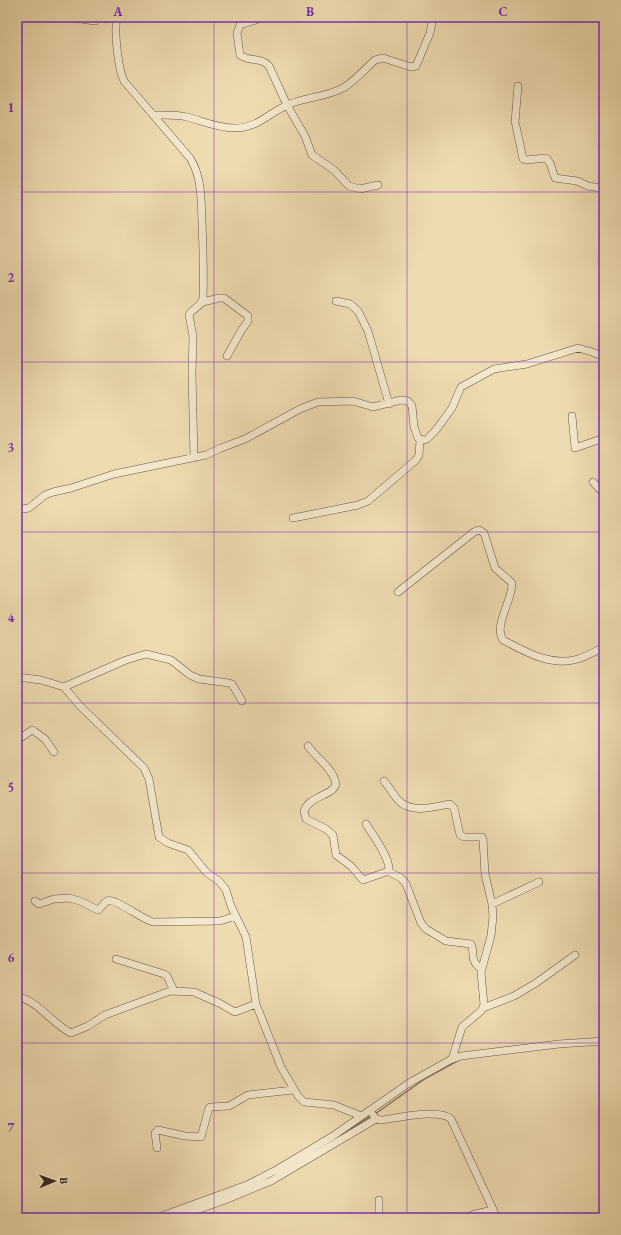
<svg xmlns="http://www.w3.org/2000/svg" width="621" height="1235" viewBox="0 0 621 1235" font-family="'EB Garamond',serif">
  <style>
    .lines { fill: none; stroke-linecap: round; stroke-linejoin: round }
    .stream { stroke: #82705c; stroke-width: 1.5 }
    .minor-casing { stroke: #685647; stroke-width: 8 }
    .minor { stroke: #f4e8cc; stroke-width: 7 }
    .grid { fill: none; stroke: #7b2cbf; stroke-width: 1; stroke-opacity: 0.55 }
    .neatline { fill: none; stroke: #7b2cbf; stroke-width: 1.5 }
    .grid-label { font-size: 13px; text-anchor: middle; font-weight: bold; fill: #7b2cbf }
  </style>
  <rect width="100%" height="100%" fill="#eedcb1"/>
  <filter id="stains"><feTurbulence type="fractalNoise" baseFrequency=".005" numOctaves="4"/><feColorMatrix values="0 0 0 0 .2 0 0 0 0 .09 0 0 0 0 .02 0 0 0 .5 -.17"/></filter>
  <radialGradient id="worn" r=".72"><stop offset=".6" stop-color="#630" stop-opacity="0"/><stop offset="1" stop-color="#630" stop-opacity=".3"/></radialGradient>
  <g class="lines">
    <path class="stream" d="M375,1114L426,1078L459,1060
      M337,1137L371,1116"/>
    <g class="minor-casing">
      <path id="minor" d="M67,17L95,21
        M117,17C114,31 118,69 124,81L190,158C202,177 201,199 202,221C203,247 204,272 203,298C202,307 192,308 189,315L193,336L192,373L194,458
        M265,17L240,25L237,33L240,55C249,62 262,57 269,66L287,105L305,136L312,155L334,170L349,186L360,189L378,185
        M106,19L113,17
        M153,115C164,115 176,114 187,117C203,121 217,128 235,128C259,128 269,112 290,104C307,97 326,97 343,88C355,81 365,69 375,60L383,58L411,67L416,66L430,33L433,17
        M515,122L518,86
        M516,126L523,159L526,160L546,158L550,163L555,178L577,181L588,186L601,188L604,190
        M336,301L350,304L358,311L368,331L389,404
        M203,302L219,298H224L248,316V321L241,331L227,356
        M572,416L575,448L604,438
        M593,482L604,494
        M17,510L29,508L45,495L53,492L71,488L114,474L206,455L221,448L245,439L300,409L318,402L353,401L373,407L401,400L408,401L412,406L414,427L418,438L424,440L427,439L436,430L452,408L461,387L494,369L527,364L578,348L592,352L604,357
        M293,518L358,505L368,501L416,460L419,455L420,440
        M398,592L474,532L479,530L484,533L495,568L512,583C513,599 493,626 503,640C526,652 551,667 578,659C587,656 596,651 604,647
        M17,677L41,680L64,687L80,706L144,768L149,779L159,837L168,843L188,850L207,873L219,881L226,890L231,906L246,937L256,1004L281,1067L298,1096L304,1102L334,1105L361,1116
        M64,687L126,660L146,654L171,660L190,675L199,679L229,683L232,684L242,701
        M17,738L22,737L32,730L34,731L45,739L54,752
        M308,746C317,759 333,768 336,784C333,796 310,795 304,811L306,819L326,829L333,835L336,855L351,866L363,880L386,872H389L401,878L406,884L421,923L426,929L446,941L471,944C476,955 468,958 481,969
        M384,781C389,787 393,794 398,800C411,814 433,807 450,804L454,808L460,835L464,837H482L483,839L485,874L492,904L493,916L491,936L481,972L484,1005L481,1011L462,1027L452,1059
        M366,824C373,835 391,859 389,872
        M35,901L39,904L54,899L69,898L80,901L98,910C101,908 104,903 107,901C114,897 143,920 153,922L220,921L236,916
        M492,904L539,882
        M116,959L164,974L167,976L174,991
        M17,997C35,998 55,1026 71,1033L88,1026L105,1015L170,991L194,992L219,1003L235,1012L256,1004
        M483,1008L514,996L536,983L575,955
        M373,1115L376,1119L381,1120C398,1118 439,1108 451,1119L497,1218
        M157,1148L155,1133L158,1130L185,1136L201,1137L209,1108L210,1107L229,1106L248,1095L293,1090
        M156,1218L247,1185L278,1169L333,1136L409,1083L450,1060L461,1056L559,1044L604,1041
        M174,1218L225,1200L271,1181L376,1119
        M379,1218V1200
        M465,1218L475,1214L493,1210"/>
    </g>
    <use href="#minor" class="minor"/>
  </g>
  <path class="grid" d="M214,17V1218M407,17V1218M17,192H604M17,362H604M17,532H604M17,703H604M17,873H604M17,1043H604"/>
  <rect width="621" height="1235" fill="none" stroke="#eedcb1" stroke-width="44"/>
  <g transform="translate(54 1181) rotate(88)" stroke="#f4e8cc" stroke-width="3" paint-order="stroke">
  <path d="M0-3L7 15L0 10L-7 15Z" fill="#3b2a24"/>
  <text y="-6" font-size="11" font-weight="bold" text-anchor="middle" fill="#3b2a24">B</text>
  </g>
  <rect x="22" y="22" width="577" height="1191" class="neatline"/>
  <g class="grid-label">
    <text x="118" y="16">A</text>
    <text x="310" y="16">B</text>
    <text x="503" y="16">C</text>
    <text x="11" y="112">1</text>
    <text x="11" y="282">2</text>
    <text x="11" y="452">3</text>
    <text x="11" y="622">4</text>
    <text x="11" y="792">5</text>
    <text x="11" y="962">6</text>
    <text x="11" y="1132">7</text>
  </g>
  <rect width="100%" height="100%" filter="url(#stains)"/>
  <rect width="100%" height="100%" fill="url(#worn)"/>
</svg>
